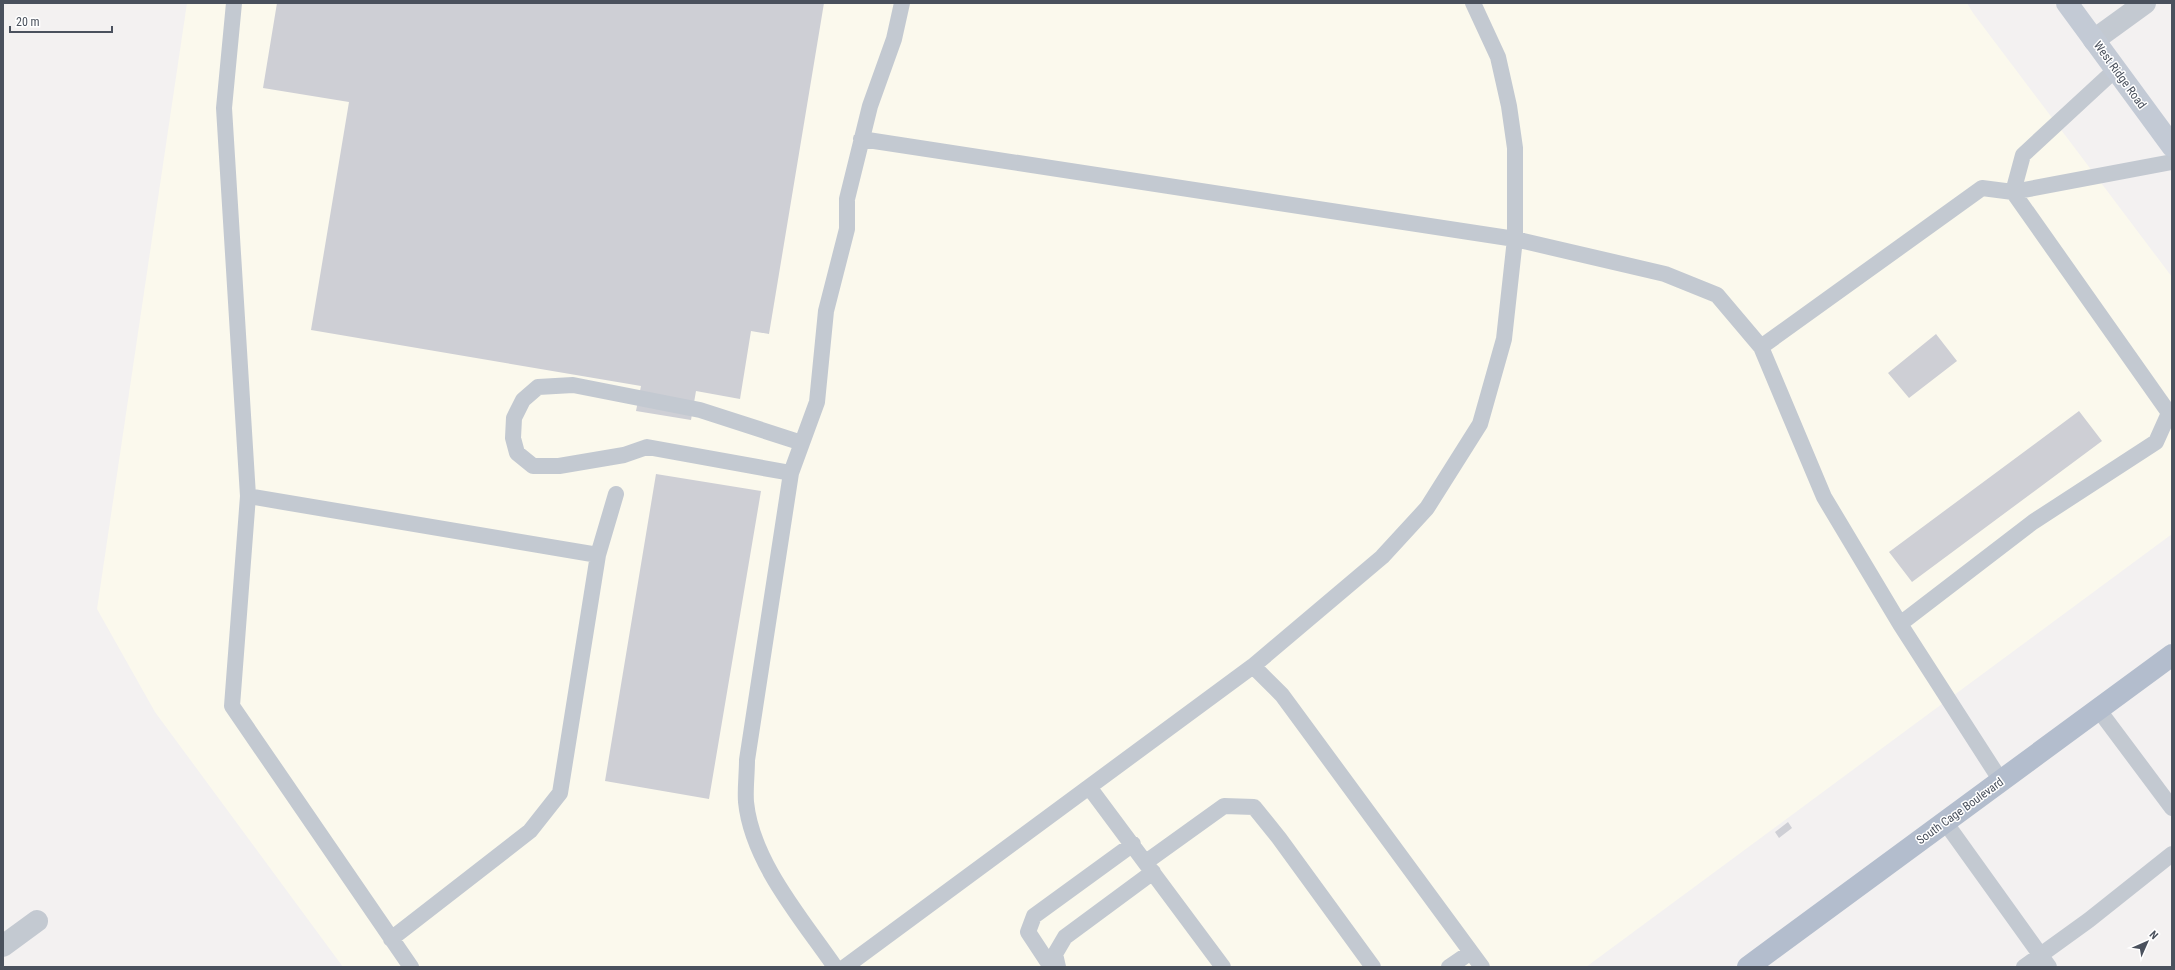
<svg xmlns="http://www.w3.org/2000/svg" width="2175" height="970" viewBox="0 0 2175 970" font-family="'Roboto Condensed',sans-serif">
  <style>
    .commercial { fill: #fbf9ed }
    .building { fill: #cecfd5 }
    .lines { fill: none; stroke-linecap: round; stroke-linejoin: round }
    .service { stroke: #c3c9d1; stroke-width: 16 }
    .minor { stroke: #c3c9d1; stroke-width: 22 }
    .secondary { stroke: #c3cad5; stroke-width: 22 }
    .primary { stroke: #b3bdcd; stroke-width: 22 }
    .labels { text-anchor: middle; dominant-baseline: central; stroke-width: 3; stroke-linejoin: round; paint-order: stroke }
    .street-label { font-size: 12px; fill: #4a515d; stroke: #fff }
  </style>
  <rect width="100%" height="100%" fill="#f3f1f1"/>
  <path class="commercial" d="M187,3H1967L1973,13L2172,277V534L1586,967H343L155,712L97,609Z"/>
  <path class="building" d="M277,3H824L769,334L751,331L740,399L696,391L691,420L636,411L641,386L311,330L349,102L263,88Z
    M1936,334L1957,361L1909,398L1888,373Z
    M2079,411L2102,441L1912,582L1889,552Z
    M656,474L761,491L709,799L605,781Z
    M1788,822L1792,828L1779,838L1775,832Z"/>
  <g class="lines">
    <path class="service" d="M234,3L224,108L248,496L232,706L411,967
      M861,139L1515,239L1665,274L1717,295L1761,347
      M2013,192L2023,155L2116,69
      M791,473L647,447L624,455L559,466H533L517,453L513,438L514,418L523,400L538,387L573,385L700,410L802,443
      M248,496L598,555
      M1900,624L2033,522L2156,442L2169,413L2013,192
      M1253,666L1282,695L1482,967
      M2098,709L2172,808
      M2001,781L1900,624L1824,497L1761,347L1982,188L2013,192L2172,162
      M1089,787L1223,967
      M1945,822L2049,967
      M1146,862L1224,806L1254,807L1279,838L1373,967
      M391,939L530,831L560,793L598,555L616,494
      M835,967C802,919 752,862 746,802C745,789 747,774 747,760L791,473L817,402L826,311L847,229V199L870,106L894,39L902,3
      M845,967L1253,666L1382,557L1427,508L1480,424L1504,339L1515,239V148L1509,106L1498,57L1473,3
      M1051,967L1028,932L1034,916L1133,844
      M1058,967L1055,954L1065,937L1153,872
      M1449,967L1471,952
      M2024,967L2089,920L2172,854"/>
    <path class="minor" d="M2094,40L2145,3
      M3,946L37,921"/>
    <path class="secondary" d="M2067,3L2172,146"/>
    <path class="primary" d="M1748,967L2172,655"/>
  </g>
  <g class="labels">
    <g class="street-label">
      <text transform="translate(2120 75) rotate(54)">West Ridge Road</text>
      <text transform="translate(1960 811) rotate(-36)">South Cage Boulevard</text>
    </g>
  </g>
  <rect width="2175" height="970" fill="none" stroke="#4a515d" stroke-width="8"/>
  <g transform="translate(2147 942) rotate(45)" stroke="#ffffff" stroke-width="3" paint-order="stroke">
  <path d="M0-3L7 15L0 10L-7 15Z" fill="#4a515d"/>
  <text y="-6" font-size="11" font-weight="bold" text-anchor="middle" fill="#4a515d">N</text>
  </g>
  <path d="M10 26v6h102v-6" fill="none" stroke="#4a515d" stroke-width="2"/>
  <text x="16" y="26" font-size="12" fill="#4a515d" stroke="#ffffff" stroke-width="3" paint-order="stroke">20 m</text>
</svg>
